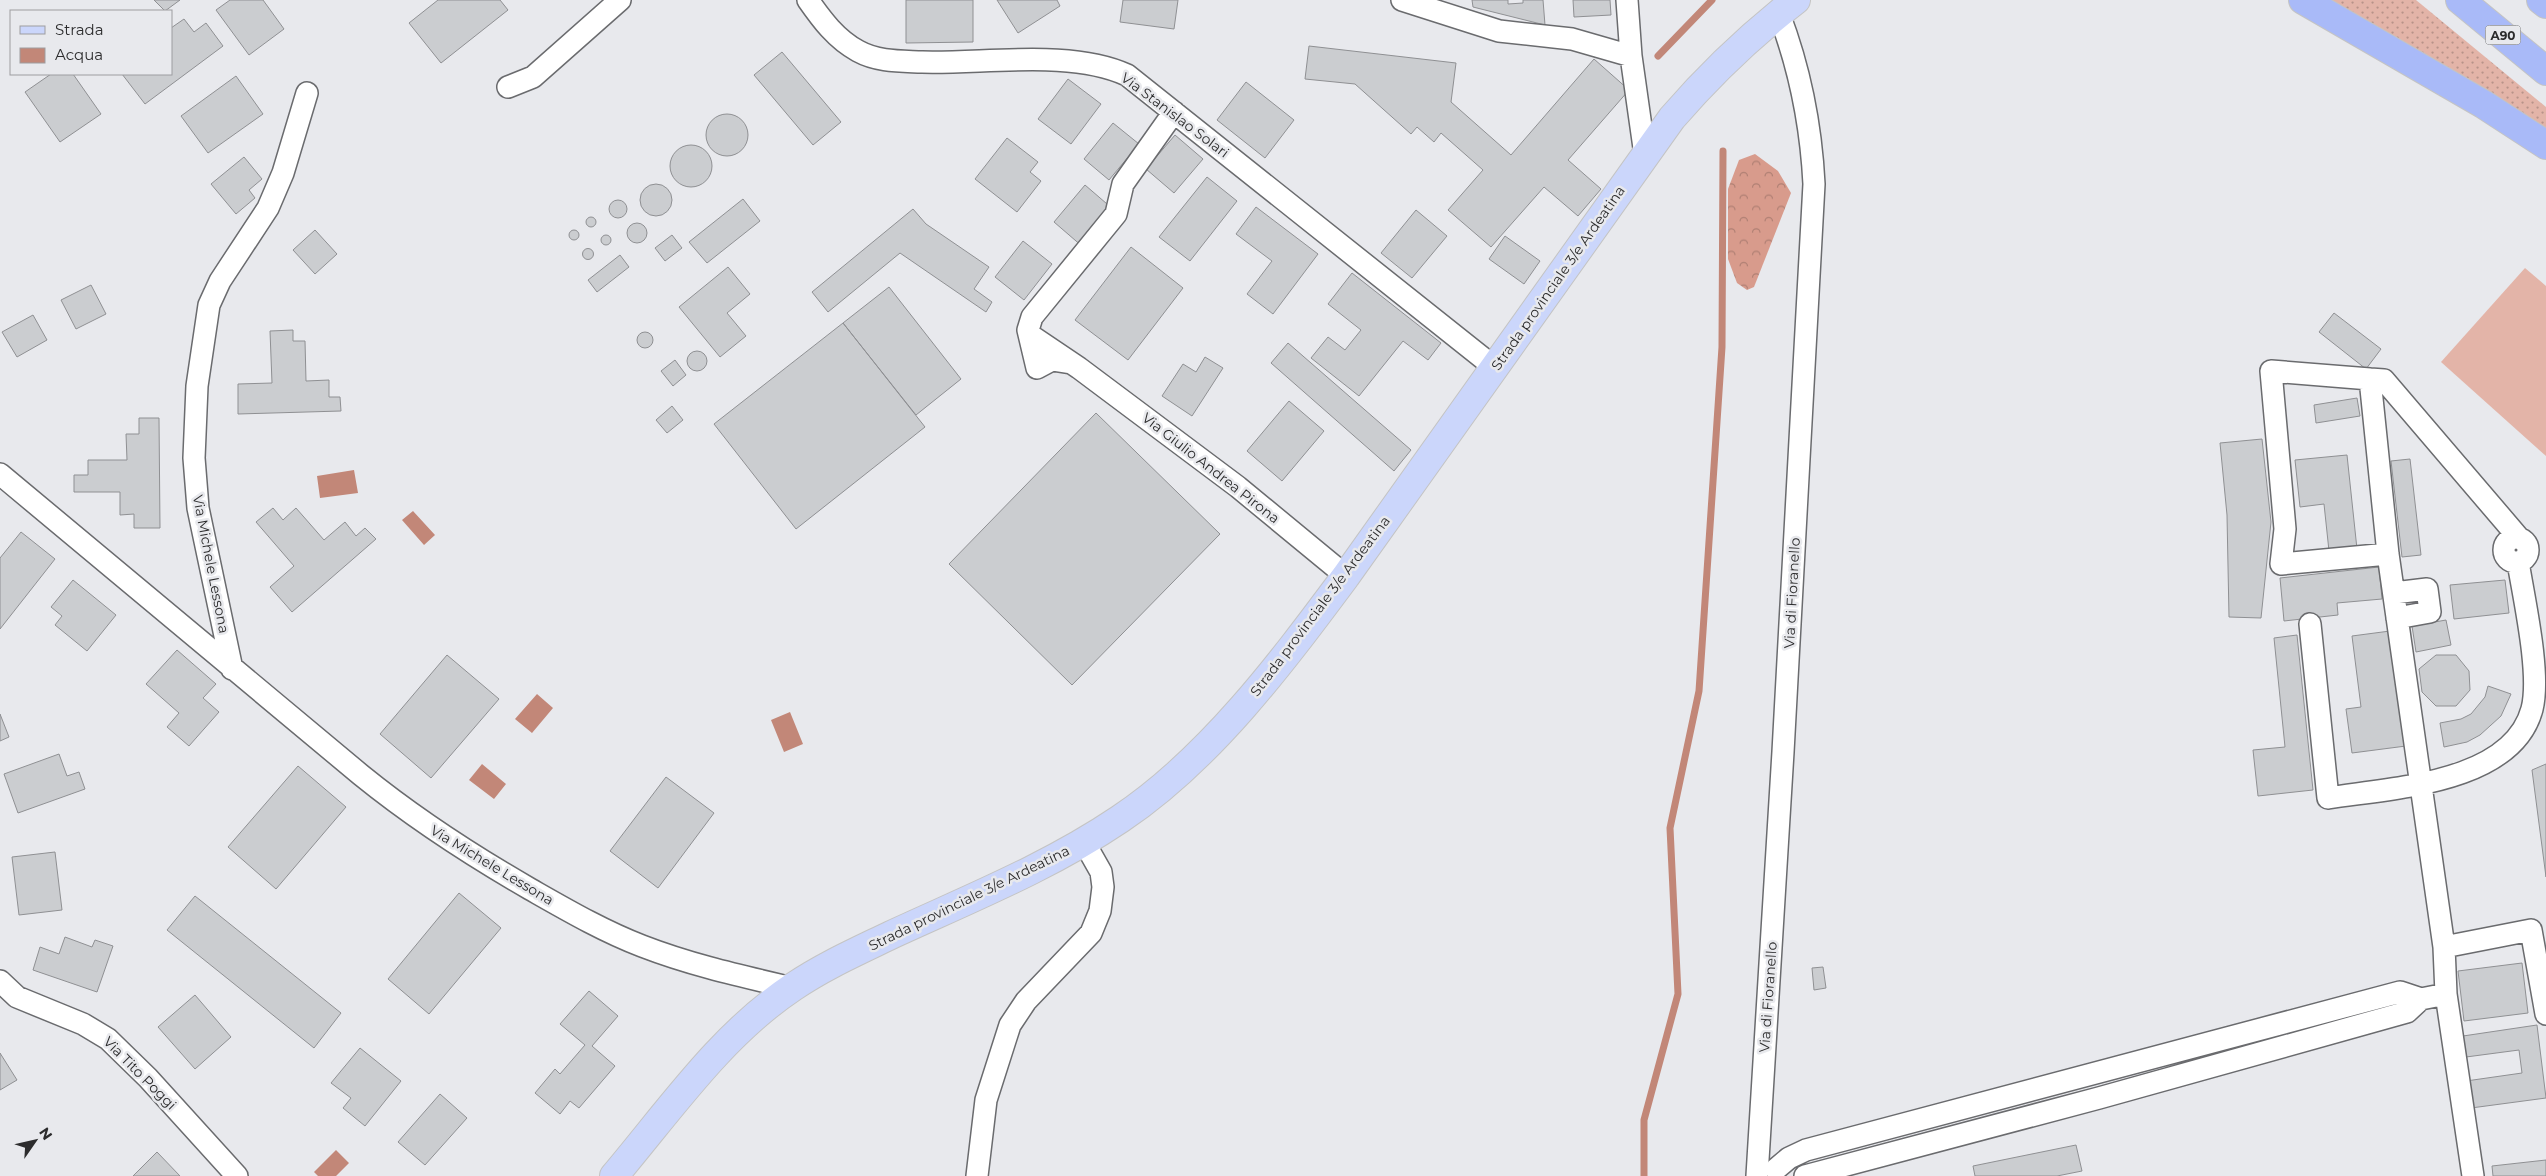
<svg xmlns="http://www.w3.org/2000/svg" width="2546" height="1176" viewBox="0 0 2546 1176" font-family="Montserrat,sans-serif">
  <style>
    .grass { fill: url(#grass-dots) }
    .forest { fill: url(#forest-crowns) }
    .pitch { fill: #e3b4a8 }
    .water { fill: #c28778 }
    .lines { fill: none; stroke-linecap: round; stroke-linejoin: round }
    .stream { stroke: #c28778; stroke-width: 7 }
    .building { fill: #cbcdd0; stroke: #8f9093 }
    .minor-casing { stroke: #6a6b6e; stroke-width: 24 }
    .major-casing { stroke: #c4c4c4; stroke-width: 30 }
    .highway-casing { stroke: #c4c4c4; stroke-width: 30 }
    .minor { stroke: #fff; stroke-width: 21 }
    .major { stroke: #cbd6fb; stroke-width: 28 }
    .highway { stroke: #a9baf8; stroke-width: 28 }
    .labels { text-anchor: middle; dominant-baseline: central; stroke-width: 5; stroke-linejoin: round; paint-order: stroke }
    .shield { fill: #e8e9ed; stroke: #646567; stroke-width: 1 }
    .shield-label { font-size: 12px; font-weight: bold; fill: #2c2c2d }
    .street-label { font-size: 14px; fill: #2c2c2d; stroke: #e8e9ed }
  </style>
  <defs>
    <pattern id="grass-dots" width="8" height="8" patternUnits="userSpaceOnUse" patternTransform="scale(1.25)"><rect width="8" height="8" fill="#e3b4a8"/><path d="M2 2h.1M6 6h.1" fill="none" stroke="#b89389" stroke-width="1.8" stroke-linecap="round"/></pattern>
    <pattern id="forest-crowns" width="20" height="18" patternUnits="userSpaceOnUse" patternTransform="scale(1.25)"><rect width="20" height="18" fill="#d89b8c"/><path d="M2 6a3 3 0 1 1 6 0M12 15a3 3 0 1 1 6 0" fill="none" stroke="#af7f73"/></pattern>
  </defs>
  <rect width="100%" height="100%" fill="#e8e9ed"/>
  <path class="grass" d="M2331,0H2416L2546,107V129Z"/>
  <path class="forest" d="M1755,154L1778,171L1791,193L1754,287L1747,290L1737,283L1728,259V189L1739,160Z"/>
  <path class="pitch" d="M2525,268L2546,286V456L2441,362Z"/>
  <path class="water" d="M354,470L358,493L320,498L317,476Z
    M413,511L435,535L424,545L402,520Z
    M537,694L553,708L532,733L515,719Z
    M790,712L803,744L784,752L771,720Z
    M482,764L506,784L494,799L469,780Z
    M336,1150L349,1163L336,1176H318L314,1172Z"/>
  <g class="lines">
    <path class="stream" d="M1658,56L1712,0
      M1644,1176V1120L1678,994L1670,828L1699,691L1722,347L1723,151"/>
  </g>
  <path class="building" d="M154,0H180L165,11Z
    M230,0H263L284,29L249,55L216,10Z
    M438,0H500L508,10L441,63L409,23Z
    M906,0H973V42L906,43Z
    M997,0H1057L1060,6L1018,33Z
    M1123,0H1178L1174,29L1120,22Z
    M1472,0H1508V4L1523,3V0H1543L1545,25L1473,7Z
    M1573,0H1610L1611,15L1574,17Z
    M184,19L194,32L206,23L223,46L145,104L122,74H171V28Z
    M1309,46L1456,63L1451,102L1511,155L1594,59L1629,90L1568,160L1601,189L1578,216L1544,187L1491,247L1448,210L1483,170L1441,133L1434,142L1417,127L1411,134L1355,84L1305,79Z
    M782,52L841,122L813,145L754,75Z
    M51,74H73L101,114L60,142L25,92Z
    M236,76L263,114L208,153L181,116Z
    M1068,79L1101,104L1071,144L1038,119Z
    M1246,82L1294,120L1265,158L1217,120Z
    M706 135a21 21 0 1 1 42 0a21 21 0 1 1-42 0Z
    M1113,123L1139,144L1109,180L1084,159Z
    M1175,135L1203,159L1174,193L1146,169Z
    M1007,138L1038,162L1030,172L1041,181L1017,212L975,179Z
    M670 166a21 21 0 1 1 42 0a21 21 0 1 1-42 0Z
    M244,157L262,179L249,190L255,198L236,214L211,184Z
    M1207,177L1237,201L1190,261L1159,237Z
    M640 200a16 16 0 1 1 32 0a16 16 0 1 1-32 0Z
    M1085,185L1114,210L1083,247L1054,222Z
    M743,199L760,221L707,263L689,242Z
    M609 209a9 9 0 1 1 18 0a9 9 0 1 1-18 0Z
    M1256,207L1318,254L1273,314L1247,294L1272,261L1236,234Z
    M913,209L926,224L989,267L974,289L992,302L986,312L900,253L828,312L812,292Z
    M1416,210L1447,236L1412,278L1381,253Z
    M586 222a5 5 0 1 1 10 0a5 5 0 1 1-10 0Z
    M627 233a10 10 0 1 1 20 0a10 10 0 1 1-20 0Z
    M315,230L337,254L315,274L293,250Z
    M569 235a5 5 0 1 1 10 0a5 5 0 1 1-10 0Z
    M672,235L682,248L665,261L655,248Z
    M601 240a5 5 0 1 1 10 0a5 5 0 1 1-10 0Z
    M1505,236L1540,261L1524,284L1489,259Z
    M1023,241L1052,264L1024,300L995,277Z
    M1131,247L1183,288L1128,360L1075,320Z
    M582.5 254a5.5 5.5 0 1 1 11 0a5.5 5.5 0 1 1-11 0Z
    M620,255L629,267L597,292L588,280Z
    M728,267L750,294L727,313L746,336L720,357L679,307Z
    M1352,273L1441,343L1428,360L1403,341L1359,396L1311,358L1328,337L1345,350L1361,330L1328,304Z
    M91,285L106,314L76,329L61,300Z
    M889,287L961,379L916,415L843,323Z
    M2334,313L2381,349L2366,369L2319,332Z
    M33,315L47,340L17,357L2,332Z
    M843,323L925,427L796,529L714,424Z
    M293,330V341H305L306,381L329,380V397H340L341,411L238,414V384L272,383L270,331Z
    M637 340a8 8 0 1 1 16 0a8 8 0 1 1-16 0Z
    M1288,343L1411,450L1394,471L1271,363Z
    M687 361a10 10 0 1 1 20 0a10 10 0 1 1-20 0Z
    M1205,357L1223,368L1192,416L1162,396L1183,364L1196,372Z
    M675,360L686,375L673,386L661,371Z
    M2357,398L2360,416L2316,423L2314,405Z
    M1289,401L1324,431L1282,481L1247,451Z
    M672,406L683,420L667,433L656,420Z
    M1096,413L1220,534L1072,685L949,564Z
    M139,418H159L160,528H134V514L120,515V492H74V475H88V460H127L126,434H139Z
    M2262,439L2271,522L2261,618L2229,617L2227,515L2220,443Z
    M2347,455L2357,549L2329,551L2324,504L2300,507L2295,460Z
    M2410,459L2421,555L2402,557L2391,461Z
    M273,508L283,520L296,508L324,540L345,522L356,536L365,528L376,539L292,612L270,587L294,566L256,522Z
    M21,532L55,559L0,629V558Z
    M2379,567L2382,599L2337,603L2338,615L2284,621L2280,578Z
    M73,580L116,615L87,651L55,625L62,616L51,607Z
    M2505,580L2509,613L2454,619L2450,585Z
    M2446,620L2451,645L2416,652L2412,626Z
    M2390,631L2406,746L2352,753L2346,709L2361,707L2352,636Z
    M2297,635L2313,790L2258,796L2253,750L2285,747L2274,638Z
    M177,650L216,684L203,698L219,712L189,746L167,727L179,713L146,684Z
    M447,655L499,699L431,778L380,734Z
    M2436,655H2456L2469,671L2470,690L2456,706H2436L2422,692L2419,669Z
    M2488,686L2511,694L2501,716L2480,735L2467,742L2444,747L2440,723L2461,719L2471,714L2485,697Z
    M0,714L9,737L0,741Z
    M59,754L67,776L79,772L85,789L18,813L4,774Z
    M2546,764V877L2532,770Z
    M298,766L346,807L276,889L228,847Z
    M666,777L714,813L658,888L610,851Z
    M55,852L62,910L19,915L12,857Z
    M459,893L501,928L429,1014L388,979Z
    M195,896L341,1013L314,1048L167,930Z
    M65,937L92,947L95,940L113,946L97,992L33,970L40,947L59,954Z
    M2522,963L2528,1013L2464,1021L2458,971Z
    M1823,967L1826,988L1814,990L1812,968Z
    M589,991L618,1016L592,1046L615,1066L579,1108L570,1101L560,1114L535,1093L555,1069L560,1074L585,1045L560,1024Z
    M195,995L231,1037L195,1069L158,1027Z
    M2537,1025L2546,1098L2471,1108L2466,1081L2522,1073L2519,1050L2466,1057L2463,1036Z
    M360,1048L401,1081L365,1126L343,1108L351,1098L331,1083Z
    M0,1053L17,1080L0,1090Z
    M440,1094L467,1118L425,1165L398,1142Z
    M2076,1145L2082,1171L2057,1176H1975L1973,1166Z
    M157,1152L180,1176H133Z
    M2546,1160V1176H2493L2492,1166Z"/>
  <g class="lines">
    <g class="minor-casing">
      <path id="minor" d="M808,0C822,20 836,39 858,51C878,62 900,61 922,62C983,64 1071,49 1127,75L1494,367
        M1402,0L1499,31L1572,39L1631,56
        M1627,0L1631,56L1645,155
        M508,87L533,77L620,0
        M1030,335L1079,368L1238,487L1346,576
        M1071,363L1052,360L1037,368L1028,330L1032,317L1116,214L1123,184L1174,112
        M2370,379L2384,380L2519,538
        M0,474L361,775C414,818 471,855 530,889C567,910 603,931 642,946C691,965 741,976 792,988
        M2504 550a12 12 0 1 1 24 0a12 12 0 1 1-24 0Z
        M2394,593L2427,589L2430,612L2397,618
        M2310,624L2328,798C2390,788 2512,784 2532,709C2541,674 2524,599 2518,562
        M232,669L198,508L194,458L197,386L209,305L220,281L268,208L283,173L307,93
        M2444,947L2531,930L2546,1014
        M0,981L17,997L83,1024L108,1039L148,1078L237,1176
        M2446,994L2473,1176
        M1776,1169L1789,1158L1806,1150L2400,992L2421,999L2446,994L2444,947L2388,554L2370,379L2271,371L2285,529L2281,564L2388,554
        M977,1176L986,1100L1010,1025L1026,1001L1091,933L1100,911L1103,887L1101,872L1084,842
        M1757,1176L1783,752L1814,184C1811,125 1800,69 1779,14
        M1805,1176L2099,1098L2407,1012L2421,999"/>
    </g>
    <g class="major-casing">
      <path id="major" d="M614,1176C669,1111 721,1035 793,987C824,966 858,951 891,935C969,899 1049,867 1120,819C1210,759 1282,662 1346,576L1672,118C1710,74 1751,35 1796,0"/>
    </g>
    <g class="highway-casing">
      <path id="highway" d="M2303,0L2483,104L2546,145
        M2460,0L2546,71
        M2541,0L2546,4"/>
    </g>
    <use href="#minor" class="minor"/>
    <use href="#major" class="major"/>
    <use href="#highway" class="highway"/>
  </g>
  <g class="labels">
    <rect class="shield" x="2485.5" y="25.5" width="35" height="19" rx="4"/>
    <g class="shield-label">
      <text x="2503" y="35">A90</text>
    </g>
    <g class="street-label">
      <text transform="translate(1175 115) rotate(37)">Via Stanislao Solari</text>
      <text transform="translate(1558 278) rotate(-55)">Strada provinciale 3/e Ardeatina</text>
      <text transform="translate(1211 468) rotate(38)">Via Giulio Andrea Pirona</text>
      <text transform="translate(211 564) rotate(79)">Via Michele Lessona</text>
      <text transform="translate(1792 593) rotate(-87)">Via di Fioranello</text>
      <text transform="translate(1320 606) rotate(-53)">Strada provinciale 3/e Ardeatina</text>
      <text transform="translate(492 865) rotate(31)">Via Michele Lessona</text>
      <text transform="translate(969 898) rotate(-26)">Strada provinciale 3/e Ardeatina</text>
      <text transform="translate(1768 997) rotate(-86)">Via di Fioranello</text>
      <text transform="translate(140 1073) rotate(45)">Via Tito Poggi</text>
    </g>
  </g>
  <rect x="10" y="10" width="162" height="65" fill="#e8e9ed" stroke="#9d9da0"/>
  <rect x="20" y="26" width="25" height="8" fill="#cbd6fb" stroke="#9d9da0"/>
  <text x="55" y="35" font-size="15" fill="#2c2c2d">Strada</text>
  <rect x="20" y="48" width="25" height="15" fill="#c28778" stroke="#9d9da0"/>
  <text x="55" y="60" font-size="15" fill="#2c2c2d">Acqua</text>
  <g transform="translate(35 1141) rotate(56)" stroke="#e8e9ed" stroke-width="4" paint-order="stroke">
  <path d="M0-4L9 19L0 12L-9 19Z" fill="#2c2c2d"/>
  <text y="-8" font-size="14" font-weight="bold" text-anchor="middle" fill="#2c2c2d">N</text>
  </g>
</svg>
